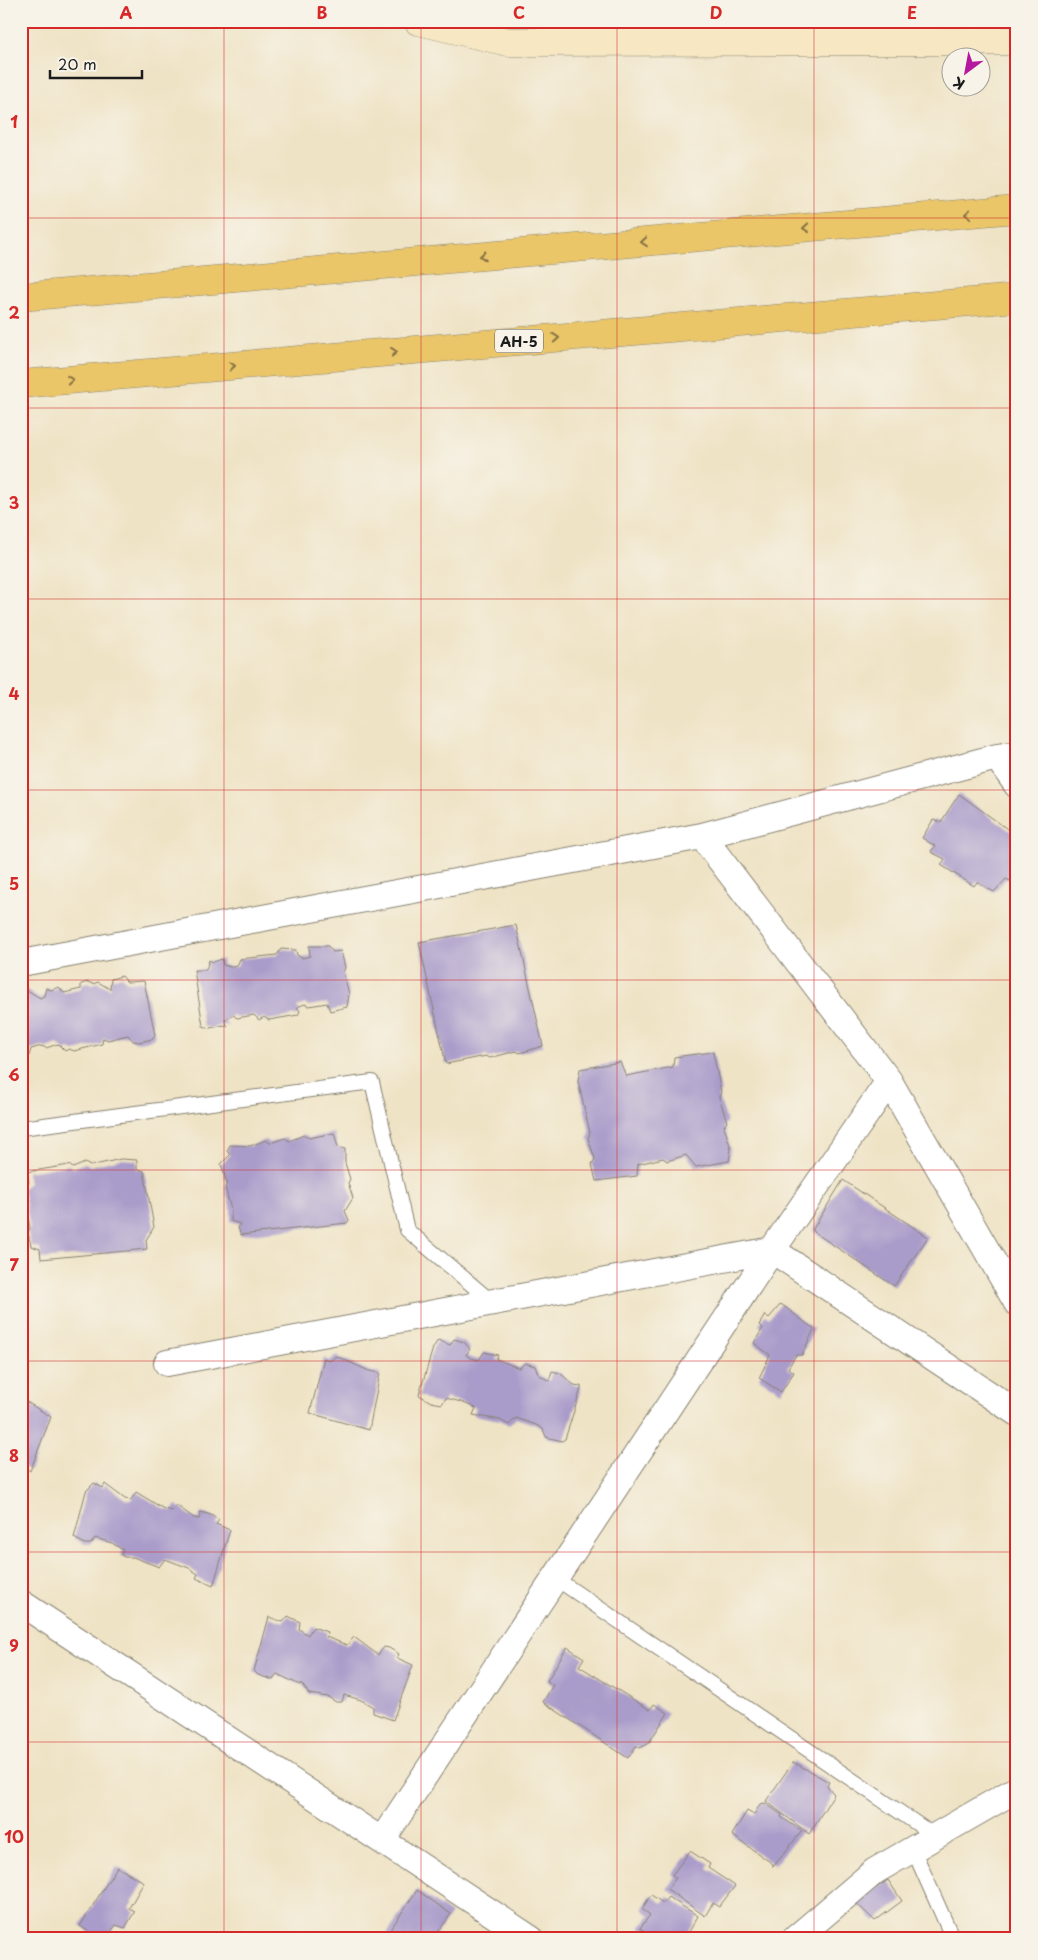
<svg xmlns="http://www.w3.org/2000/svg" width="1038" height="1960" viewBox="0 0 1038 1960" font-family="'Playpen Sans',sans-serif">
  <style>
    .building { fill: #aa9cca }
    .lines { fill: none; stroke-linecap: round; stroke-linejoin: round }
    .lane-casing { stroke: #868070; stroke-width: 16 }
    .street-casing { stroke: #868070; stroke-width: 28 }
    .secondary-casing { stroke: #868070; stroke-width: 29 }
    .highway-casing { stroke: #868070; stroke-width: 29 }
    .lane { stroke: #fff; stroke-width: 14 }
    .street { stroke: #fff; stroke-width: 26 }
    .secondary { stroke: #f7e8c3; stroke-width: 28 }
    .highway { stroke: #ebc669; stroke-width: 28 }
    .oneway { stroke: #847142 }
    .grid { fill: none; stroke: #d62828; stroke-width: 1; stroke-opacity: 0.55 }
    .labels { text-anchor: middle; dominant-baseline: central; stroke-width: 5; stroke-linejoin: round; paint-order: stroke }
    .shield { fill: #f7f3e8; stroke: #5e5c59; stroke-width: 1 }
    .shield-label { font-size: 14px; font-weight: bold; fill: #1c1c1c }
    .neatline { fill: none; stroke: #d62828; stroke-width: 2 }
    .grid-label { font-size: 16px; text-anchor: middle; font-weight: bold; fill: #d62828 }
  </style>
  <rect width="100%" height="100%" fill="#f7f3e8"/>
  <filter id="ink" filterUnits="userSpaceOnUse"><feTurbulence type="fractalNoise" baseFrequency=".02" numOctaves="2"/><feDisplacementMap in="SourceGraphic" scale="10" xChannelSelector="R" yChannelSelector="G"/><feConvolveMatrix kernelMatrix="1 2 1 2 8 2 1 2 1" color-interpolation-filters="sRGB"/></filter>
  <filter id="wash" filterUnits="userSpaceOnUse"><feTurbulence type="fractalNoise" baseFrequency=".0096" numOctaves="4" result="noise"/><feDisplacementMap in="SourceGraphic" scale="20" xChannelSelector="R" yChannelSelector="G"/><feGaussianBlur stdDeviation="1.12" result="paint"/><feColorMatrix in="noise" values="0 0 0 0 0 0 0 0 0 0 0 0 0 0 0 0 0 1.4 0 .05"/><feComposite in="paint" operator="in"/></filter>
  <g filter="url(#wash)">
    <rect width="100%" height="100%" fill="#efe3c5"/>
    <g id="blocks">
      <path class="building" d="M959,794L1017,836V873L1010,881L1006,879L994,892L977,882L974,886L941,865L945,859L931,852L935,846L922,838L933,820L941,822Z
        M516,925L543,1046L520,1053L516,1051L490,1058L486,1056L446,1064L419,942Z
        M309,946H328L333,952L341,951L345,968L343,972L349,994L347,1007L330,1011L327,1003L309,1006L305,1004L297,1007L300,1011L298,1015L269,1020L264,1017L259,1020L254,1015L237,1018L233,1015L225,1020L228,1027L224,1025L210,1028L203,1026L194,970H206L209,960L213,962L222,959L223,965L231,967L237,966L240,959L277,955L281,949L296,950L297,955L302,958L310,956Z
        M122,976L127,982L144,981L155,1035L153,1039L139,1042L133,1041L128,1035L108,1040L103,1038L102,1044L74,1051L69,1049L65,1051L58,1044L46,1048L42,1046L31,1049L29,1056L21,1057V992L27,990L40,998L44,996L46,988L51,990L59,987L64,993L81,989V984L88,982L93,984L98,982L110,989L111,979Z
        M713,1052L721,1092L719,1097L727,1122L724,1126L731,1149L729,1161L696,1167L686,1155L667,1161L663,1158L638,1164L637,1176L596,1181L592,1164L595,1159L588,1138L590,1133L578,1081L580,1069L620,1062L626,1076L673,1067L674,1057Z
        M334,1133L338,1147L345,1149V1163L350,1179L348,1183L353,1198L345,1211L349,1220L347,1223L241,1235L238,1228L240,1224L231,1221V1210L225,1187L227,1183L221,1164L230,1155L227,1151L230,1145L250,1146L266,1140L270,1143L285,1138L289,1141L304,1135L309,1138Z
        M121,1159L137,1160V1169L144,1171L154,1227L146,1240L147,1249L41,1259L40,1249L31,1246L28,1233L30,1228L23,1188L29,1183L27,1172L69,1165L73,1168L85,1163L90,1166Z
        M843,1180L928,1237L894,1286L814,1232L813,1229Z
        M781,1304L814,1329L802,1355H796L788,1368L794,1372L781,1392L759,1378L770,1355L754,1343L763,1328L759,1325L765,1315L769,1318Z
        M454,1339L464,1342L470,1349L466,1355L471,1358L479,1360L484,1352L498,1355L496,1359L519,1368L525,1363L535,1366L538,1374L549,1381L552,1371L560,1373L574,1385L581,1386V1389L565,1439L562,1441L546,1437L543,1429L536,1425L516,1418L509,1425L500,1420L473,1415L476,1408L461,1402L446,1398L442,1404L431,1402L419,1395L433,1348L438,1340L450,1345Z
        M336,1356L369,1371L380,1373L369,1430L310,1413L324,1358L330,1361Z
        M22,1399L51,1417L30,1471L21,1465Z
        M94,1483L103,1488L105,1484L125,1499L131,1500L136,1492L164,1509L172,1511L176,1505L194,1518L199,1519L201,1512L211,1515L219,1520L216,1524L230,1530L213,1586L196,1578L198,1574L189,1568L165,1559L159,1567L133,1557H124L121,1555L123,1550L112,1543L95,1538L91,1544H85L74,1538L86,1491Z
        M288,1616L300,1622L299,1629L308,1635L313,1627L327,1632L326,1637L347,1645L354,1637L378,1655L384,1647L389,1648L399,1654L397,1658L413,1665L393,1720L373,1713V1707L361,1700L344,1695L342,1702H336L328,1697L309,1694L301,1683L300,1685L277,1674L273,1680L258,1675L254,1671L269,1617L283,1622Z
        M567,1647L584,1658L579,1666L650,1710L654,1704L668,1713L648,1744L640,1748L636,1746L628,1758L543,1702L553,1685L547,1681Z
        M793,1762L829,1782L827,1786L834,1794L809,1834L766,1801Z
        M765,1803L782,1815L781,1817L802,1831L773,1867V1864L732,1835L747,1811L754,1815L760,1804Z
        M690,1851L710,1864L708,1868L735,1886L719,1907L713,1903L705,1916L667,1889L676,1878L672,1875Z
        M117,1867L144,1882L129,1908L135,1911L125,1928L116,1925L106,1939H100L80,1926Z
        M888,1880L902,1901L875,1921L855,1902Z
        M417,1890L451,1914L433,1939H384Z
        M651,1895L663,1903L668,1897L698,1916L685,1939L681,1936L679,1939H653L654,1938L640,1928L650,1915L642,1909Z"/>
    </g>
  </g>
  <g filter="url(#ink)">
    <use href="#blocks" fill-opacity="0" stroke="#868070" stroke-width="1"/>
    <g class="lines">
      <g class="lane-casing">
        <path id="lane" d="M21,1128L372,1082L407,1230L492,1302
          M555,1578L935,1836
          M913,1849L953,1939"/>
      </g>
      <g class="street-casing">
        <path id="street" d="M997,757L1017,785
          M702,836L997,757L1017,754
          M21,963L702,836L889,1081L1017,1303
          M167,1363L772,1250L1017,1413
          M21,1603L531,1939
          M382,1840L772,1250L889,1081
          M795,1939L875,1871L1017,1789"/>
      </g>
      <g class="secondary-casing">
        <path id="secondary" d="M418,21L508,42L1017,41"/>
      </g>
      <g class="highway-casing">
        <path id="highway" d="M21,297L1017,209
          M21,384L1017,298"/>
      </g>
      <use href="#lane" class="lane"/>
      <use href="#street" class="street"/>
      <use href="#secondary" class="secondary"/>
      <use href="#highway" class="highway"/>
    </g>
    <defs><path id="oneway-chevron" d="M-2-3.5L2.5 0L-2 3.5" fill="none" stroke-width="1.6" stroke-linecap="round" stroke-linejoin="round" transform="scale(1.25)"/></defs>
    <g class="oneway">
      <use href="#oneway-chevron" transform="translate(968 214) rotate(175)"/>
      <use href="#oneway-chevron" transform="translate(806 228) rotate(175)"/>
      <use href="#oneway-chevron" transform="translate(644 242) rotate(175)"/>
      <use href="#oneway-chevron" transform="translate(483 256) rotate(175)"/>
      <use href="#oneway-chevron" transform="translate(556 338) rotate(-5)"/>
      <use href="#oneway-chevron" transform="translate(394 352) rotate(-5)"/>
      <use href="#oneway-chevron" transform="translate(232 366) rotate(-5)"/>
      <use href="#oneway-chevron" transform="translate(70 380) rotate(-5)"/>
    </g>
  </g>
  <path class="grid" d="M224,21V1939M421,21V1939M617,21V1939M814,21V1939M21,218H1017M21,408H1017M21,599H1017M21,790H1017M21,980H1017M21,1170H1017M21,1361H1017M21,1552H1017M21,1742H1017"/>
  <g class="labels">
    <rect class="shield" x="495" y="329.5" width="48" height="23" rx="4"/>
    <g class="shield-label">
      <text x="519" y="341">AH-5</text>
    </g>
  </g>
  <rect width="1038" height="1960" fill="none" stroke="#f7f3e8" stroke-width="55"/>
  <g transform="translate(966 72) rotate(212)"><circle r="24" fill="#f7f3e8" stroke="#9f9d96"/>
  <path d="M0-4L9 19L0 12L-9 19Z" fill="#b5179e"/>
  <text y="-8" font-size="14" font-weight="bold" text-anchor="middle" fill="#1c1c1c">K</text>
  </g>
  <path d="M50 70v8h92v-8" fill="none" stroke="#1c1c1c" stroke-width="2.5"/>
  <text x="58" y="70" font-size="15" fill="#1c1c1c" stroke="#f7f3e8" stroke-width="4" paint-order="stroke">20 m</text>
  <rect x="28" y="28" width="982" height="1904" class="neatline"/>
  <g class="grid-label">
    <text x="126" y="19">A</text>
    <text x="322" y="19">B</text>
    <text x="519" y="19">C</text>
    <text x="716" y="19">D</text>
    <text x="912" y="19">E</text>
    <text x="14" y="128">1</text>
    <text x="14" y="319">2</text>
    <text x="14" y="509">3</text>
    <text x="14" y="700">4</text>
    <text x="14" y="890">5</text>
    <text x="14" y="1081">6</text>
    <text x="14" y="1271">7</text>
    <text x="14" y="1462">8</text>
    <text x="14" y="1652">9</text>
    <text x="14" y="1843">10</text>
  </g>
</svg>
